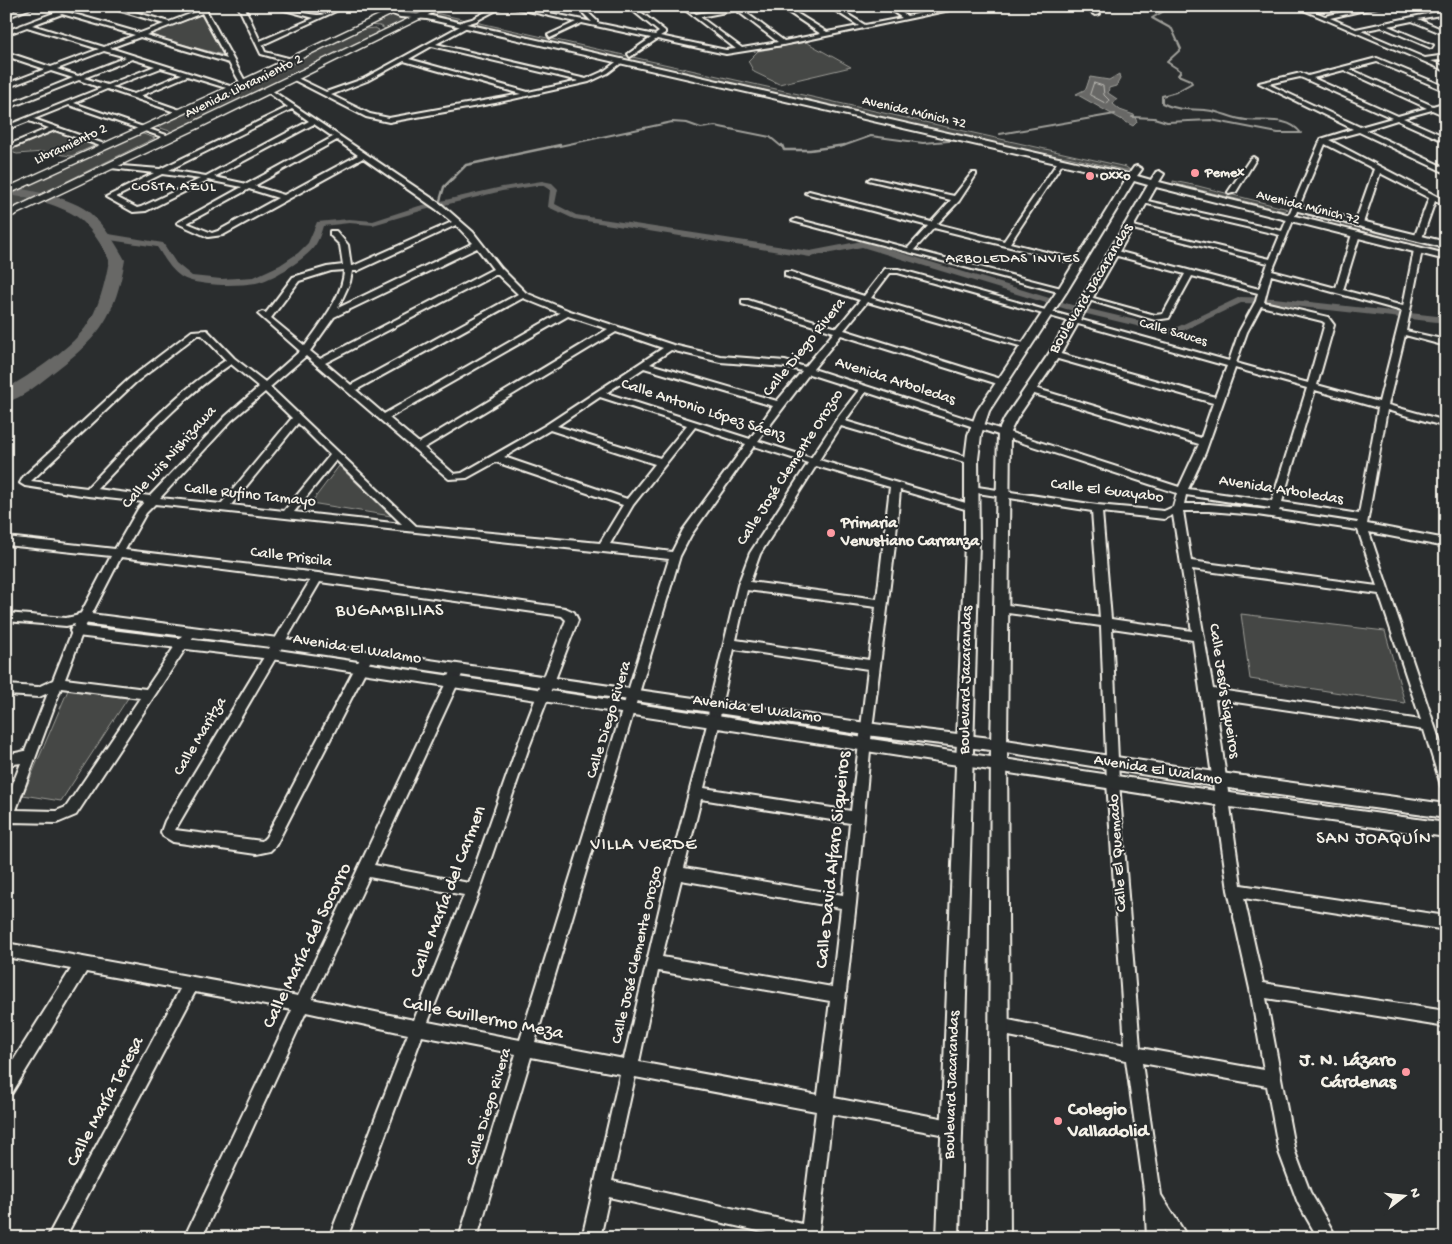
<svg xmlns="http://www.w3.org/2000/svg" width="1452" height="1244" viewBox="0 0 1452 1244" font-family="'Gochi Hand',sans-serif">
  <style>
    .green { fill: #444645; stroke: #9c9c96 }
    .water { fill: #676866; stroke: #9f9f9a }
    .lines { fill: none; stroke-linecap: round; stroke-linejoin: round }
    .shore { stroke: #bcbab4; stroke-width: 1 }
    .stream-far1 { stroke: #9f9f9a; stroke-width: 2 }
    .stream { stroke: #9f9f9a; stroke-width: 2.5 }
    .canal { fill: #676866; fill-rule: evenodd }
    .river { fill: #676866; fill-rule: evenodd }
    .minor-casing { stroke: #f4f1e8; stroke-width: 4 }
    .tertiary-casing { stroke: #f4f1e8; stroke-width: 4 }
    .secondary-casing { stroke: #f4f1e8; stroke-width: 4 }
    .primary-casing { stroke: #f4f1e8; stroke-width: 3 }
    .minor { fill: #2a2d2e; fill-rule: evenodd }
    .tertiary { fill: #2a2d2e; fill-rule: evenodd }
    .secondary { fill: #2a2d2e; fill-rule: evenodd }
    .primary { fill: #2a2d2e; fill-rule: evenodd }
    .poi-dot { fill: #ff9aa2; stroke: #2a2d2e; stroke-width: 2 }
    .labels { text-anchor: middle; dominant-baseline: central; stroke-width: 4; stroke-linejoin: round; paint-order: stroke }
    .far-street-label { font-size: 14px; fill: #f4f1e8; stroke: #2a2d2e }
    .far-poi-label { font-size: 14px; font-weight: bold; fill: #f4f1e8; stroke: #2a2d2e; text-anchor: start }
    .far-neighbourhood-label { font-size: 15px; letter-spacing: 1px; fill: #f4f1e8; stroke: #2a2d2e }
    .street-label { font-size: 16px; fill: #f4f1e8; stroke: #2a2d2e }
    .poi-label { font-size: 16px; font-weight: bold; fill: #f4f1e8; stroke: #2a2d2e; text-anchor: start }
    .neighbourhood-label { font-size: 18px; letter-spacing: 1px; fill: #f4f1e8; stroke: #2a2d2e }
    .near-street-label { font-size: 19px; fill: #f4f1e8; stroke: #2a2d2e }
    .near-poi-label { font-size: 19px; font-weight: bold; fill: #f4f1e8; stroke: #2a2d2e; text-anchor: end }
  </style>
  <rect width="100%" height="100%" fill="#2a2d2e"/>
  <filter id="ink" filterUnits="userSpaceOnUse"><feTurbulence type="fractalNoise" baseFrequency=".02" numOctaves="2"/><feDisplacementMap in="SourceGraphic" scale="10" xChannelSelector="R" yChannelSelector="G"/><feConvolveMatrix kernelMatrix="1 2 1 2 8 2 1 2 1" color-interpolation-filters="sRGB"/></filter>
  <g filter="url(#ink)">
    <path class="green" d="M435,13L1126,167L1130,170H1124L1068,157L1051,156L429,16Z
      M393,14L409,19L385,29L380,26L366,25Z
      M201,15L223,55L147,35Z
      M375,28L379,30L377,33L356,44L173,132L154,126L354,30Z
      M806,42L851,67L779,84L754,72L748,61L758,51Z
      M59,130L98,144L71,156L43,152L17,154L8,151Z
      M137,132L155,138L6,211V193Z
      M1173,181L1198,186L1288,209L1284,211L1180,185L1173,183Z
      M1308,214L1446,247V253L1308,218Z
      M339,466L391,516L311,503Z
      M1241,614L1385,631L1405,703L1250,679Z
      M68,690L128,698L61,801L23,795Z"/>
    <path class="water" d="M1119,74L1120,79L1116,86L1109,88L1108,93L1117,99L1113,104L1120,110L1134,115L1137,122L1133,126L1076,94L1086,89L1090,77L1109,80Z"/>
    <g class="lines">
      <path class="shore" d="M1094,83L1103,86L1104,95L1109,100L1107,104L1090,95Z"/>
      <path class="stream-far1" d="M1132,117L1154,118L1167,122L1211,120L1278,133H1301C1288,116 1265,122 1246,120C1234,119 1223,113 1212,111C1194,108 1179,112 1162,103V96L1176,92L1192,83L1190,80L1178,75L1181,71L1167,62L1181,49L1172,29L1152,18L1164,11L1183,6
        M1000,134L1115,114
        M555,147L672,122L687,123L701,128L715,126L770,137L782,147
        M840,147L871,136L923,143L961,140"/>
      <path class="stream" d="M782,145L784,150H810L845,145
        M439,204L444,187L466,165L560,145"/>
      <path class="canal" d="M542,181L552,183L558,189L555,204L576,215L810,251L862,241L1072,305L1173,329L1240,297L1274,298L1446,317V323L1274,304L1241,303L1174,335L1066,309L862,247L810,257L574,219L548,207L550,190L542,185L502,191L424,210L373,225L349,223L323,226C321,232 319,239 316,244C308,258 272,280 256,283C238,286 205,286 188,280C173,275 165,259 157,247L103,239L99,236L103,233L163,243L176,263L192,276L221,279L254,277L280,265L298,253L308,243L317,222L349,219L373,221L419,206L502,187Z"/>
      <path class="river" d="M6,187C28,189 74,198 90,213C105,227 116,243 125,260C114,322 97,339 49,376C36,386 22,398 6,402V389C31,374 67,351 85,328C99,309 105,283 109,260C102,245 92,230 80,219C63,205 27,197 6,195Z"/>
      <g class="minor-casing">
        <path id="minor" d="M28,6H36L6,18V14Z
          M72,6H79L67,12L140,33L164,24L105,6H114L169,22L198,11L183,6L200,8L198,6H204L246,83L241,84L229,63L140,37L110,48L236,88L233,90L187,76L140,96L183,111L184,112L181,114L107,89L74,103L172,137V139H168L69,105L34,119L107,145V147H103L55,130L6,150V146L49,128L29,121L6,130V126L101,88L79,80L6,109V105L73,78L51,71L6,88V84L45,69L6,56V52L51,67L99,49L27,27L6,35V31ZM202,13L227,59L146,35ZM62,14L135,35L104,47L32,25ZM104,51L126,57L78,76L57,69ZM132,59L155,66L107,85L84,78ZM161,68L182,74L134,94L112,87Z
          M238,6H244L260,41L314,18L270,6C286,6 301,14 317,15C327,16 337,6 347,6L262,45L265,52L292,59L290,62L261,54Z
          M497,6H504L476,21L466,24L467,27L436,44L586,79L604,71L619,60L624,61L608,73L589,82L495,103L389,122L366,117L290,78L295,77L326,92L363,79L462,25L461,22L472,19ZM432,46L579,81L528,92L409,59ZM404,61L521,94L389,118L370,114L331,95L367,81Z
          M506,6H517L592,22L576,6H581L597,21V23L655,35L659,32L627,6H633L665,31V33L660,36L726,50L736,49L680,6H686L696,14L738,6H750L741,9L784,41L821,34L779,6H785L827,32L859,26L828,6H834L865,25L902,18L885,6H891L907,16L958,6H969L783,45L726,54L657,39L630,57L628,54L651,38L582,23L550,38L548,35L576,22ZM736,10L778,42L742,48L700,17Z
          M1081,6H1087L1100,14L1095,15Z
          M1294,6H1301L1325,16L1371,6H1382L1330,18L1356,29L1446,10V14L1418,19L1446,31V35L1412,21L1388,26L1433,45L1431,48L1382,27L1361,31L1425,58L1446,55V59L1431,61L1446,67V71Z
          M1377,58L1446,87V91L1377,62L1350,69L1433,106L1446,102V106L1438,108L1446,112V116L1432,110L1403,118L1446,137V142L1397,120L1365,130L1446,168V173L1359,132L1329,140L1446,201V206L1435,201L1422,238L1415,240L1414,238L1429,198L1380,173L1363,223L1356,225L1355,223L1374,169L1325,144L1272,271L1336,288L1352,234L1359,232L1360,234L1343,290L1403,306L1414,250L1418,248L1422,250L1406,331L1446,340V346L1405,335L1388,405L1446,421V427L1387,410L1367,524L1446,539V547L1369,532L1446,760V787L1441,786L1440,782L1424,730L1215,699L1241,885L1446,916V930L1244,898L1263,983L1446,1011V1027L1266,998L1295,1152L1310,1192L1337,1238H1318L1298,1203L1279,1152L1267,1086L1142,1063L1161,1195L1188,1238H1169L1164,1230L1165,1238H1147L1145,1197L1126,1060L999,1034L994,1031L991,1026L994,1021L999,1018L1125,1045L1107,782L1101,626L1001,612L995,608L1001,604L1100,618L1092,511L971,492L966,489L971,486L1097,505L1164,511L1173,507L1177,493L866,392L845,421L974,459L976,461L974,463H968L841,426L819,460L976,506L977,508L972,511L900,490L895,545L872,729L856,903L834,1098L951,1120L957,1122L959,1128L957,1134L951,1136L832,1114L818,1238H789L609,1197L600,1238H582L620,1074L531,1057L477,1238H459L516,1054L422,1036L347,1238H329L408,1034L306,1012L202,1238H184L292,1010L195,992L65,1238H47L180,989L86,972L12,1093L6,1095V1072L71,969L6,957V943L298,996L452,670L454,667H462L464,670L374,865L469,883L517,747L566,620L562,616L320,582L175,830L262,841L266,837L363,653H371L373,656L276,845L270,851L256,854L173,842L163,836L161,832L165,821L310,581L121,557L83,631L65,679L146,689L187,628H195L197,631L76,815L57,823L11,822L6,825V801L21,763L6,765V755L25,751L48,693L39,697L6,695V685L38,687L53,680L75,624L66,626L6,621V613L66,618L80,615L111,556L6,545V537L115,549L138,509L144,502L88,496L25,486L20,483L24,476L129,379L192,331L207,330L234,358L265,382L300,351L258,314L262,312L266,313L293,277L327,267L343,265L340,245L330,235V231H336L348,245L351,266H353L452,222L436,209L363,158L223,235L208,237L177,223L242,187L208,180L146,211L133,212L106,197L154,173L111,168L108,166L109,165L160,169L288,107L266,91V89L268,88L442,205L473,232L501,268L526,293L570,311L673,345L720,356L785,361L805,367L834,332L742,304V300H748L837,328L860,300L785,276V272H791L864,296L885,269H898L1229,361L1239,332L1256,301L1258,293L1192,276L1169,318L1155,320L1082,298L1086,296L1155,315L1163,314L1185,274L1110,254V250H1113L1259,289L1268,263L1125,227L1129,225L1270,259L1280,235L1139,202L1143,200L1282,231L1321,139L1353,129L1259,83L1301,73L1308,76ZM1344,70L1427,108L1398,116L1313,78ZM1300,77L1305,79L1392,118L1360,127L1268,84ZM292,109L309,121L206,176L169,170ZM314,124L333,137L247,184L214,177ZM337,140L358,155L284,195L254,186ZM162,174L200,179L141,207L137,208L116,197ZM249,189L278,198L218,231L212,233L187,223ZM456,225L473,243L338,308L350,282L352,271H357ZM477,248L493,269L320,359L310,351L334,317ZM344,270C344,295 319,326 305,346L271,318L299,281L331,271ZM890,273H898L1227,366L1215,397L1057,353L1054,352L1050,355L1051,357L1213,403L1201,438L1034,388L1031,387L1026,390L1028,392L1199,444L1179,487L813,369L841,335L998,384H1004V380L844,330L867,302L1023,347H1029L1030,345L871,298ZM497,274L518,294L351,385L325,363ZM1271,275L1402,311L1379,402L1317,385L1334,325L1328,317L1264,302ZM523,298L560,313L384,414L356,390ZM1261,306L1322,321L1325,323L1308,383L1236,363L1247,332ZM568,316L608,329L419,443L389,418ZM616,332L663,348L546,425L462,473L454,474L424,448ZM197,335H202L226,360C172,395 131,442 87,488L31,481L135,383ZM671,350L720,362L785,367L802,371L777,401L650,364ZM306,356L449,479L467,478L496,462L623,505L600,543L416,526L270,387ZM231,364L259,387L226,416L150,496L97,489C140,445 179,399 231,364ZM644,368L773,406L750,439L606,393ZM1235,368L1307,388L1272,501L1188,489L1205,453ZM809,374L859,390L836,420L811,458L758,441ZM1315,390L1378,408L1359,514L1282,502ZM265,392L292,418L221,504L160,498L232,420ZM600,397L687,425L660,458L557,426ZM298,423L330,455L284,511L231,505ZM695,427L746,444L683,530L672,552L610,544L633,505ZM550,430L655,464L627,499L504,457ZM754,446L808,463L750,553L738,585L709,706L708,721L668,873L624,1059L535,1042L680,556L691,535ZM336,460L402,524L294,512ZM816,466L890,487L877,599L750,582L760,554ZM1186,495L1270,508V510L1209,504H1184ZM155,504L669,559L520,1040L428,1022L480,890L529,747L578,620L574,612L565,608L318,573L125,550L146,513ZM1280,509L1358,521L1357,523L1279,511ZM1183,511H1209L1257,515L1358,530L1377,586L1191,561ZM1102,512L1164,519L1173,515L1192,631L1111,619ZM1192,569L1379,594L1421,720L1213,689ZM747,590L876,607L869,660L736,640ZM1112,628L1193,640L1228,890L1250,989L1264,1070L1140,1048L1119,782ZM734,649L868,669L851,811L704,788L720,721L721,706ZM61,688L140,698L66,807L56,811L16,810ZM701,799L850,823L843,895L684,868ZM369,877L464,895L414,1020L312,999ZM681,880L841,908L832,987L662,957ZM658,971L830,1001L818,1095L639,1062ZM635,1077L816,1111L802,1224L612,1181Z
          M1253,157L1256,159L1236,192L1229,194L1228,192L1250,159Z
          M1059,160L1064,161L1010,243L1082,261V265L934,228L914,250L1065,289L1066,291L1062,293L792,221L796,219L908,248L928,226L805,193L809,191L931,222L951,200L868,180L871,178L954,196L972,173H976V175L959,201L937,224L1004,241Z"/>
      </g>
      <g class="tertiary-casing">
        <path id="tertiary" d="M83,613L278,638L866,723L999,739L1221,773L1446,804V818L1221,787L999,751L866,735L278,648L83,623L78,622L76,618L78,614Z
          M77,626L271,649L1223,792L1446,823V837L1223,806L271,659L77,636L72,635L70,631L72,627Z"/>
      </g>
      <g class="secondary-casing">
        <path id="secondary" d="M372,6H384L402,13L427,15L1129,174L1134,167L1137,166L1142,169L1137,176L1151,180L1156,172L1159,171L1164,174L1159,182L1446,254V260L1156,187L1060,355L1017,418L1010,432L1007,745L1010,1238H988L991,745L998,432L1005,418L1048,355L1148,185L1134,181L1067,291L989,411L981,435L978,459L979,542L959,1238H937L965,542V459L968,435L977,411L1057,291L1126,179L427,19L400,17Z
          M1297,205L1446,242V248L1294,210L1292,208Z"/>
      </g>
      <g class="primary-casing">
        <path id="primary" d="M398,6H409L236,90L6,195V188L230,86Z
          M435,6H446L203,126L6,219V212Z"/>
      </g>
      <use href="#minor" class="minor"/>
      <use href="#tertiary" class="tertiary"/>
      <use href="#secondary" class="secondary"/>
      <use href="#primary" class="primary"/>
    </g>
  </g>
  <g class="poi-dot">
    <circle cx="1195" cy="173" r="5"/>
    <circle cx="1090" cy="176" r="5"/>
    <circle cx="831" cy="533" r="5"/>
    <circle cx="1406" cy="1072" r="5"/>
    <circle cx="1058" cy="1121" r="5"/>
  </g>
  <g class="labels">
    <g class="far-street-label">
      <text transform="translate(244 87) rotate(-26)">Avenida Libramiento 2</text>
      <text transform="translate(914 113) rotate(13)">Avenida Múnich 72</text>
      <text transform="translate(71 145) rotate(-25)">Libramiento 2</text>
      <text transform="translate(1308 208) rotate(14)">Avenida Múnich 72</text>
      <text transform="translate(1173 333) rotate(16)">Calle Sauces</text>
    </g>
    <g class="far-poi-label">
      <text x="1205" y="173">Pemex</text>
      <text x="1100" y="176">Oxxo</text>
    </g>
    <g class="far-neighbourhood-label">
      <text x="174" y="187">COSTA AZUL</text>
      <text x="1013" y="259">ARBOLEDAS INVIES</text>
    </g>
    <g class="street-label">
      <text transform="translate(1092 289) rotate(-59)">Boulevard Jacarandas</text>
      <text transform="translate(805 348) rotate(-51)">Calle Diego Rivera</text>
      <text transform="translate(895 382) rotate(18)">Avenida Arboledas</text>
      <text transform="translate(703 411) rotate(18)">Calle Antonio López Sáenz</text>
      <text transform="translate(170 458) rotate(-48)">Calle Luis Nishizawa</text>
      <text transform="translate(791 468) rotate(-57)">Calle José Clemente Orozco</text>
      <text transform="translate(1281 491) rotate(9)">Avenida Arboledas</text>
      <text transform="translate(1107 492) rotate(7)">Calle El Guayabo</text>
      <text transform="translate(250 496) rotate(6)">Calle Rufino Tamayo</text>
      <text transform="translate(291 558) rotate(7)">Calle Priscila</text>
      <text transform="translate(357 650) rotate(9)">Avenida El Walamo</text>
      <text transform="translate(967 680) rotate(-89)">Boulevard Jacarandas</text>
      <text transform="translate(1223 691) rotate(81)">Calle Jesús Siqueiros</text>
      <text transform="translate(757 710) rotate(8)">Avenida El Walamo</text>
      <text transform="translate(610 720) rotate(-73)">Calle Diego Rivera</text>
      <text transform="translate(201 737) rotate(-59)">Calle Maritza</text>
      <text transform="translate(1158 771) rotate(9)">Avenida El Walamo</text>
      <text transform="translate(1119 853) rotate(-94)">Calle El Quemado</text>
      <text transform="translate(638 955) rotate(-77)">Calle José Clemente Orozco</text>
      <text transform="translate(953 1085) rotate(-88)">Boulevard Jacarandas</text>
      <text transform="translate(490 1107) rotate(-73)">Calle Diego Rivera</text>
    </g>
    <g class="poi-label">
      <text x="841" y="524">Primaria<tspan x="841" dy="18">Venustiano Carranza</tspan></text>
    </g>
    <g class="neighbourhood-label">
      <text x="390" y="611">BUGAMBILIAS</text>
      <text x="1374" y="839">SAN JOAQUÍN</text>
      <text x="644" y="845">VILLA VERDE</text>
    </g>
    <g class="near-street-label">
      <text transform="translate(834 860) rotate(-84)">Calle David Alfaro Siqueiros</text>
      <text transform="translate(449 892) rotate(-69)">Calle María del Carmen</text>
      <text transform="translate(308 946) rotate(-64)">Calle María del Socorro</text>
      <text transform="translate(483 1019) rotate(11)">Calle Guillermo Meza</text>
      <text transform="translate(106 1102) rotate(-62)">Calle María Teresa</text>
    </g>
    <g class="near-poi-label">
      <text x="1396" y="1061">J. N. Lázaro<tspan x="1396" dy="22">Cárdenas</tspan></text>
      <text x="1068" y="1110" text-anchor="start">Colegio<tspan x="1068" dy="22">Valladolid</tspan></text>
    </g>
  </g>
  <rect width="1452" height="1244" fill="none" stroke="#2a2d2e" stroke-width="25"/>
  <rect x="12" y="12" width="1427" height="1219" fill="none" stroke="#f4f1e8" stroke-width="2" filter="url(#ink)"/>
  <g transform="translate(1404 1196) rotate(74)" stroke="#2a2d2e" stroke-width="4" paint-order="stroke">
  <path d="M0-4L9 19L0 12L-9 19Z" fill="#f4f1e8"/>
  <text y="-8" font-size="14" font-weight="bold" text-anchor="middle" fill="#f4f1e8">N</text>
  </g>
</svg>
